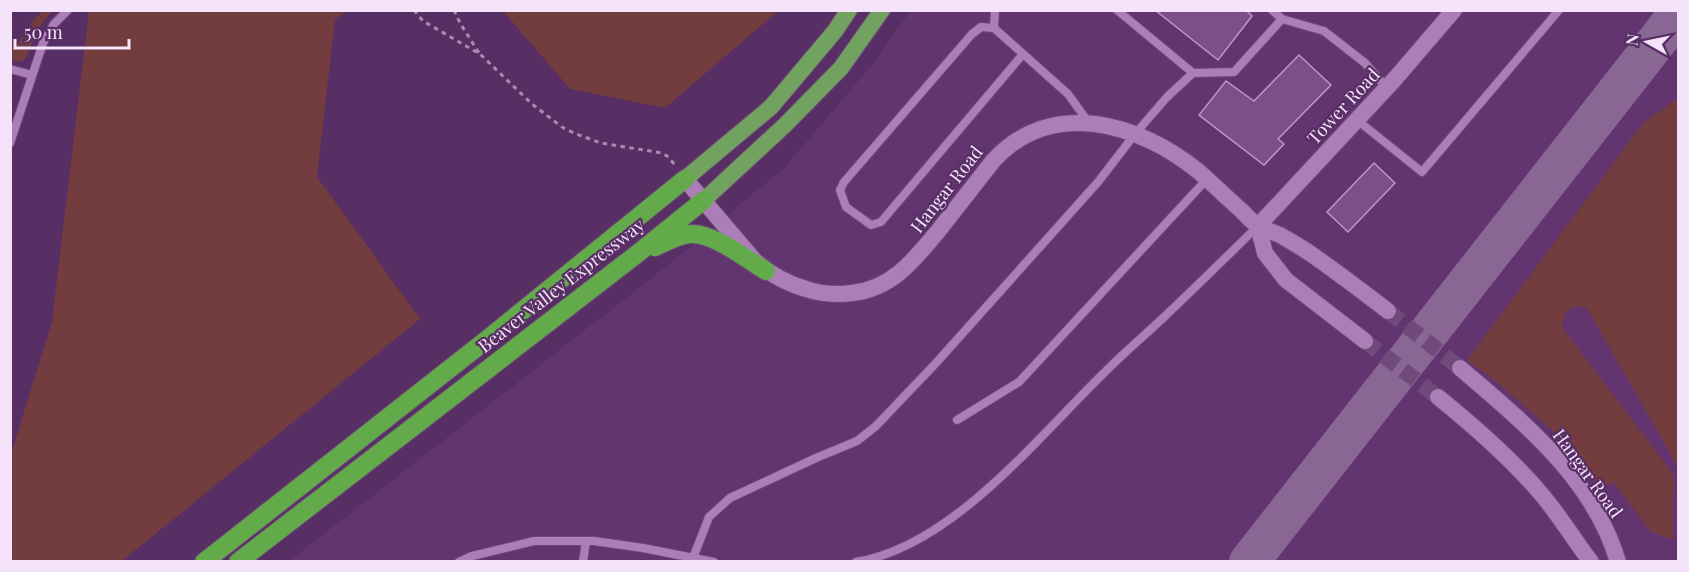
<svg xmlns="http://www.w3.org/2000/svg" width="1689" height="572" viewBox="0 0 1689 572" font-family="'Playfair Display',serif">
  <style>
    .built { fill: #623470 }
    .green { fill: #733c3e }
    .lines { fill: none; stroke-linecap: round; stroke-linejoin: round }
    .taxiway { stroke: #896693; stroke-width: 40 }
    .building { fill: #7c4f89; stroke: #c193cf; stroke-width: 1.5 }
    .minor-tunnel { stroke: #704a7b; stroke-width: 16; stroke-dasharray: 16 8; stroke-linecap: butt }
    .service-casing { stroke: #6c4a76; stroke-width: 10 }
    .minor-casing { stroke: #6c4a76; stroke-width: 18 }
    .trunk-casing { stroke: #6c4a76; stroke-width: 18 }
    .motorway-casing { stroke: #6c4a76; stroke-width: 20 }
    .path { stroke: #a98bb2; stroke-width: 3; stroke-dasharray: 4.5 4.5; stroke-linecap: butt }
    .service { stroke: #ab7eb8; stroke-width: 8 }
    .minor { stroke: #ab7eb8; stroke-width: 16 }
    .trunk { stroke: #72a260; stroke-width: 16 }
    .motorway { stroke: #63ab4a; stroke-width: 18 }
    .labels { text-anchor: middle; dominant-baseline: central; stroke-width: 4.5; stroke-linejoin: round; paint-order: stroke }
    .street-label { font-size: 18px; fill: #f5e2fb; stroke: #582f64 }
  </style>
  <rect width="100%" height="100%" fill="#582f64"/>
  <path class="built" d="M910,11H1678V561L288,562L672,262L786,166L875,61Z"/>
  <path class="green" d="M43,11H52L37,30L26,58L20,62L11,60V42L17,45L33,20Z
    M89,11H348L335,19L317,177L420,319L122,561H11V454L52,322Z
    M503,11H778L665,108L570,89Z
    M1678,98V467L1586,307H1573L1565,313L1562,327L1674,475L1673,540L1651,532L1614,483L1598,487L1578,453L1491,377L1467,360L1643,123Z"/>
  <g class="lines">
    <path class="taxiway" d="M1249,562L1678,14"/>
  </g>
  <path class="building" d="M1155,10H1246L1252,16L1218,60Z
    M1299,55L1331,85L1278,139L1284,144L1264,165L1199,115L1226,81L1254,101Z
    M1374,163L1395,183L1348,232L1327,212Z"/>
  <g class="lines">
    <path class="minor-tunnel" d="M1388,311L1460,368
      M1365,341L1438,397"/>
    <g class="service-casing">
      <path id="service" d="M1117,10L1193,73
        M1272,10L1282,19
        M994,28L995,10
        M1023,54L881,222L871,225L846,207L840,190L844,182L972,34L981,27L994,28L1068,94L1089,123
        M10,69L32,75
        M1357,120L1422,172L1559,10
        M10,143L43,43L54,24L68,10
        M957,420L1019,382L1207,179
        M693,558L709,517L730,498L816,458L857,441L876,426L936,363L1098,182L1135,134L1167,97L1193,73L1234,72L1282,19L1324,31L1365,63L1387,88
        M459,562L472,556L534,541H594L643,548L714,562
        M583,562L586,541
        M856,562C954,546 1040,434 1109,368C1126,351 1145,335 1163,318C1195,288 1226,257 1258,226"/>
    </g>
    <g class="minor-casing">
      <path id="minor" d="M685,179L754,260C769,274 786,283 806,289C821,294 836,295 852,293C892,289 915,259 939,230C957,207 975,184 993,161C1051,97 1139,123 1198,171C1213,184 1227,198 1242,211C1247,216 1252,223 1259,226C1265,230 1273,232 1280,235C1290,241 1301,247 1311,254C1337,272 1363,292 1388,311
        M1258,226L1394,80L1454,10
        M1258,226L1265,253L1286,280L1365,341
        M1460,368C1523,422 1594,479 1618,562
        M1438,397C1475,427 1512,459 1542,495C1560,516 1574,540 1591,562"/>
    </g>
    <g class="trunk-casing">
      <path id="trunk" d="M685,179L771,107L835,31L849,10
        M704,200L785,125L841,68L882,10"/>
    </g>
    <g class="motorway-casing">
      <path id="motorway" d="M655,247C666,242 678,235 691,234C714,233 746,259 766,271
        M204,562L485,341L685,179
        M238,562L637,254L704,200"/>
    </g>
    <path class="path" d="M414,10L423,21L480,54L532,104L562,127L576,134L601,143L662,153L667,156L676,166
      M454,10L460,23L479,53"/>
    <use href="#service" class="service"/>
    <use href="#minor" class="minor"/>
    <use href="#trunk" class="trunk"/>
    <use href="#motorway" class="motorway"/>
  </g>
  <g class="labels">
    <g class="street-label">
      <text transform="translate(1343 106) rotate(-47)">Tower Road</text>
      <text transform="translate(946 189) rotate(-52)">Hangar Road</text>
      <text transform="translate(561 285) rotate(-38)">Beaver Valley Expressway</text>
      <text transform="translate(1588 473) rotate(54)">Hangar Road</text>
    </g>
  </g>
  <rect width="1689" height="572" fill="none" stroke="#f5e2fb" stroke-width="24"/>
  <g transform="translate(1647 42) rotate(279)" stroke="#582f64" stroke-width="4.5" paint-order="stroke">
  <path d="M0-4.5L10 22L0 15L-10 22Z" fill="#f5e2fb"/>
  <text y="-9" font-size="16" font-weight="bold" text-anchor="middle" fill="#f5e2fb">N</text>
  </g>
  <path d="M15 39v9h114v-9" fill="none" stroke="#f5e2fb" stroke-width="3"/>
  <text x="24" y="39" font-size="18" fill="#f5e2fb" stroke="#582f64" stroke-width="4.5" paint-order="stroke">50 m</text>
</svg>
